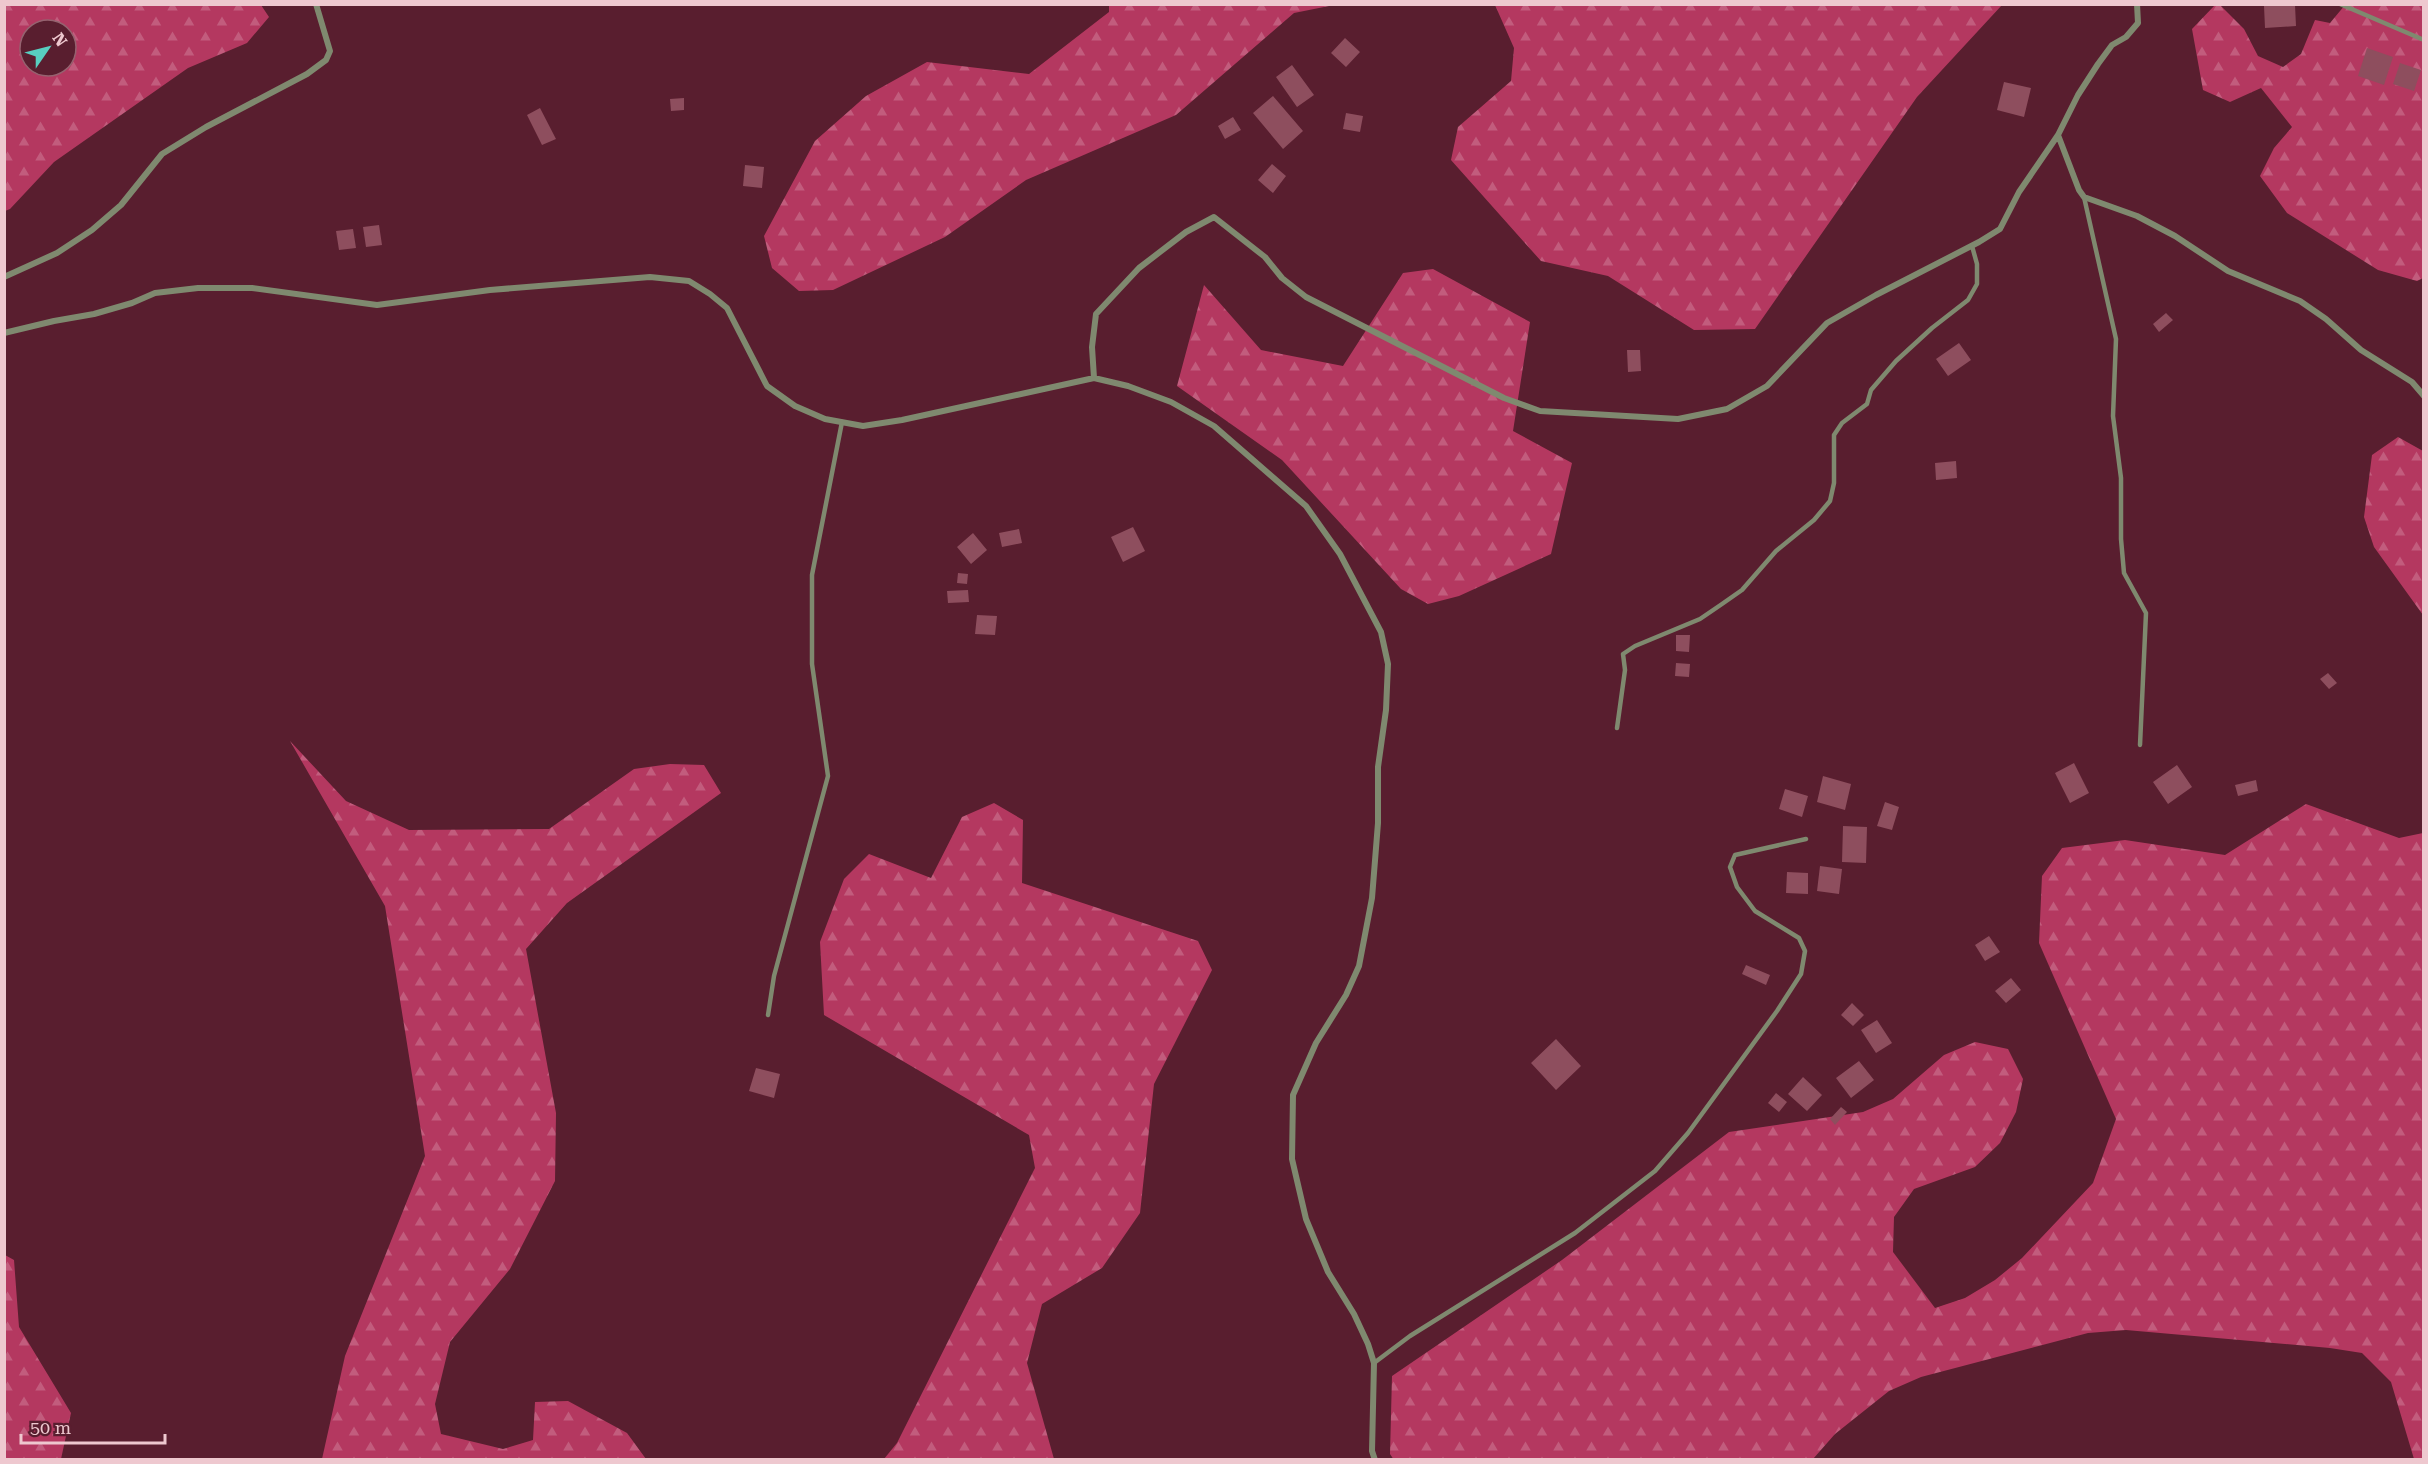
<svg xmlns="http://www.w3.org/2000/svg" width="2428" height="1464" viewBox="0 0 2428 1464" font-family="'Roboto Serif',serif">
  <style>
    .forest { fill: url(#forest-firs); fill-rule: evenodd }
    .building { fill: #8e4e5e }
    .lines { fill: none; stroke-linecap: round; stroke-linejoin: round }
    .service { stroke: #7f896f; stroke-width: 4.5 }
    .minor { stroke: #7f896f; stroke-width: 6 }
  </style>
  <defs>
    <pattern id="forest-firs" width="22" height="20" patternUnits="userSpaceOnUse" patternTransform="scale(1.5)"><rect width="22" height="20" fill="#b43860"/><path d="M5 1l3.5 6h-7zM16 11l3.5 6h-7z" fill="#c25c7d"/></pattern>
  </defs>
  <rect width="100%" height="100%" fill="#591e2f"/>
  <path class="forest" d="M261,5L269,17L247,43L188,68L54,162L10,209L5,211V5ZM30,30H66V66H30Z
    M1109,5H1334L1294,13L1176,115L1026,180L945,237L833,290L799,291L772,268L764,236L815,141L866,96L927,62L1029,74L1109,12Z
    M1495,5H2002L1917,97L1755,329L1694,330L1608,276L1541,261L1451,160L1458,127L1511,81L1514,48Z
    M2215,5H2220L2244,29L2258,56L2283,67L2301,54L2315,20L2330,23L2345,5H2423V278L2417,281L2378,270L2287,213L2260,176L2274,148L2292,127L2261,88L2230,102L2203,90L2192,29Z
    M1433,269L1530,322L1513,431L1572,463L1551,554L1459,596L1428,604L1401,589L1282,460L1177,386L1204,285L1261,350L1343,366L1403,273Z
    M2398,437L2423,451V615L2374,547L2364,517L2372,455Z
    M290,741L346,801L409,830L549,829L634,769L670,764L704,765L721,793L567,903L526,949L556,1113L555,1181L510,1269L450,1342L435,1404L441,1434L503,1449L533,1440L535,1402L568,1401L627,1433L646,1459H322L345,1356L425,1156L385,906Z
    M994,803L1023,820L1022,883L1198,941L1212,970L1154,1084L1140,1213L1102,1268L1042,1304L1027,1363L1054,1459H884L897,1443L1035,1168L1029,1135L824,1015L820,942L844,879L869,854L931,878L962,817Z
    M2306,804L2399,838L2423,833V1459H2414L2391,1382L2362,1353L2330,1348L2126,1330L2088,1333L1921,1377L1889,1391L1835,1434L1813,1459L1394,1460L1390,1454L1392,1376L1562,1260L1729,1132L1863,1112L1893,1099L1944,1055L1975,1042L2008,1049L2023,1079L2016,1112L2000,1143L1975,1167L1914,1189L1894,1217L1893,1252L1935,1308L1965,1298L1995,1280L2022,1258L2093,1183L2116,1119L2039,943L2042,876L2062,848L2125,840L2225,855Z
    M5,1255L14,1260L19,1327L71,1413L61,1459H5Z"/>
  <path class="building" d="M2295,5L2296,26L2265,28L2264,6Z
    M1345,38L1360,52L1346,67L1331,53Z
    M2367,48L2393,57L2384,85L2358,76Z
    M2400,63L2421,70L2414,91L2393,84Z
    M1292,65L1314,95L1297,107L1276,77Z
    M2004,82L2031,88L2024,117L1997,110Z
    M1273,96L1303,131L1283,149L1253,113Z
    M684,98V110L671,111L670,99Z
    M540,108L556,139L542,145L527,115Z
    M1346,113L1363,116L1360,132L1343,129Z
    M1233,117L1241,130L1225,139L1218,126Z
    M1272,164L1286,176L1273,193L1258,180Z
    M745,165L764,167L762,188L743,186Z
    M379,225L382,245L366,247L363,227Z
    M353,229L356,248L339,250L336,231Z
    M2166,313L2173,320L2159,332L2153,324Z
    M1959,343L1971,360L1948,376L1936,359Z
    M1627,350H1640L1641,371L1628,372Z
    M1956,461L1957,478L1936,480L1935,463Z
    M1133,527L1145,551L1123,562L1111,537Z
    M1019,529L1022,543L1002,547L999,533Z
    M973,533L987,550L971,564L957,547Z
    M958,573L968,574L967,584L957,583Z
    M968,590L969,602L948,603L947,591Z
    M977,615L997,616L995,635L975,634Z
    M1676,635H1690L1689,652L1676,651Z
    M1676,663L1690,664L1689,677L1675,676Z
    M2328,673L2337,683L2329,689L2320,679Z
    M2074,763L2089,793L2070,803L2055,773Z
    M2177,765L2192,787L2168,804L2153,782Z
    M1823,776L1851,784L1845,810L1817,802Z
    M2256,780L2258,791L2238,796L2235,785Z
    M1785,789L1808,796L1802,817L1779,809Z
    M1885,802L1899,807L1892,830L1877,826Z
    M1843,826L1867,827L1866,863L1842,862Z
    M1820,866L1842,869L1839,894L1817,891Z
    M1787,872L1808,873V894L1786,893Z
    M1989,936L2000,952L1985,961L1975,945Z
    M1746,965L1770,975L1766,985L1742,974Z
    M2011,978L2021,990L2006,1003L1995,991Z
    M1852,1003L1864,1015L1853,1026L1841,1015Z
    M1877,1020L1892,1043L1876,1053L1861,1030Z
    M1556,1039L1581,1066L1556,1090L1531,1063Z
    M1859,1061L1874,1080L1851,1098L1836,1078Z
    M756,1068L780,1074L774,1098L749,1091Z
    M1803,1077L1822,1095L1807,1111L1788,1094Z
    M1776,1093L1787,1102L1779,1112L1768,1103Z
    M1841,1107L1847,1112L1835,1125L1830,1119Z"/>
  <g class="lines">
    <path class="service" d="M2340,4L2424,40
      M2084,197L2116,339L2113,416L2121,478V539L2124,573L2146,613L2140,745
      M1617,728L1625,670L1623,654L1635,646L1700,619L1722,604L1742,590L1776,551L1814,520L1830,501L1834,483V435L1842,423L1867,404L1871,390L1896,361L1932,328L1968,300L1977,284V264L1972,246
      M768,1015L774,976L828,776L812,664V575L842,422
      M1374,1363L1410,1336L1575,1233L1655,1171L1688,1133L1777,1011L1801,974L1805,951L1799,938L1755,911L1737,887L1730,867L1735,855L1806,839"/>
    <path class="minor" d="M2058,135L2079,190L2084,197L2137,216L2175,236L2228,271L2300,301L2326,319L2361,350L2412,382L2424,396
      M4,277L57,253L92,230L121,205L162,154L206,127L307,74L326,60L330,51L316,4
      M4,333L54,321L94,314L132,303L155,293L198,288H252L377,305L490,290L650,277L689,281L710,294L727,308L767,386L795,406L825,419L863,426L902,420L1094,378L1128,386L1171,402L1214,426L1306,506L1340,554L1381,632L1388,664L1386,710L1378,767V823L1372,898L1359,966L1346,995L1316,1043L1293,1095L1292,1159L1306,1219L1328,1272L1354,1314L1368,1344L1374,1363L1372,1451L1375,1460
      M1094,378L1092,347L1096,314L1139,268L1186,232L1214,217L1265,257L1282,278L1306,297L1504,398L1540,411L1678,419L1727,409L1767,386L1827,323L1876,295L1979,242L2000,229L2019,192L2058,135L2078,95L2098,64L2112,45L2126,37L2138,23L2137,4"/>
  </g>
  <rect width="2428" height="1464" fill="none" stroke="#eec8cf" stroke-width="12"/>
  <g transform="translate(48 48) rotate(55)"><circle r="28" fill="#591e2f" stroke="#95626f" stroke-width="1.5"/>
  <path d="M0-4.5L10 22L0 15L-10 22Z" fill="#58cec0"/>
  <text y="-9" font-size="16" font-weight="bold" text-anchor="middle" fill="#eec8cf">N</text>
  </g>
  <path d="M21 1434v9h144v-9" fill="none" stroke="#eec8cf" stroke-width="3"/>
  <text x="30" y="1434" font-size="18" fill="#eec8cf" stroke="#591e2f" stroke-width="4.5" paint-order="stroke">50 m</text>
</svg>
